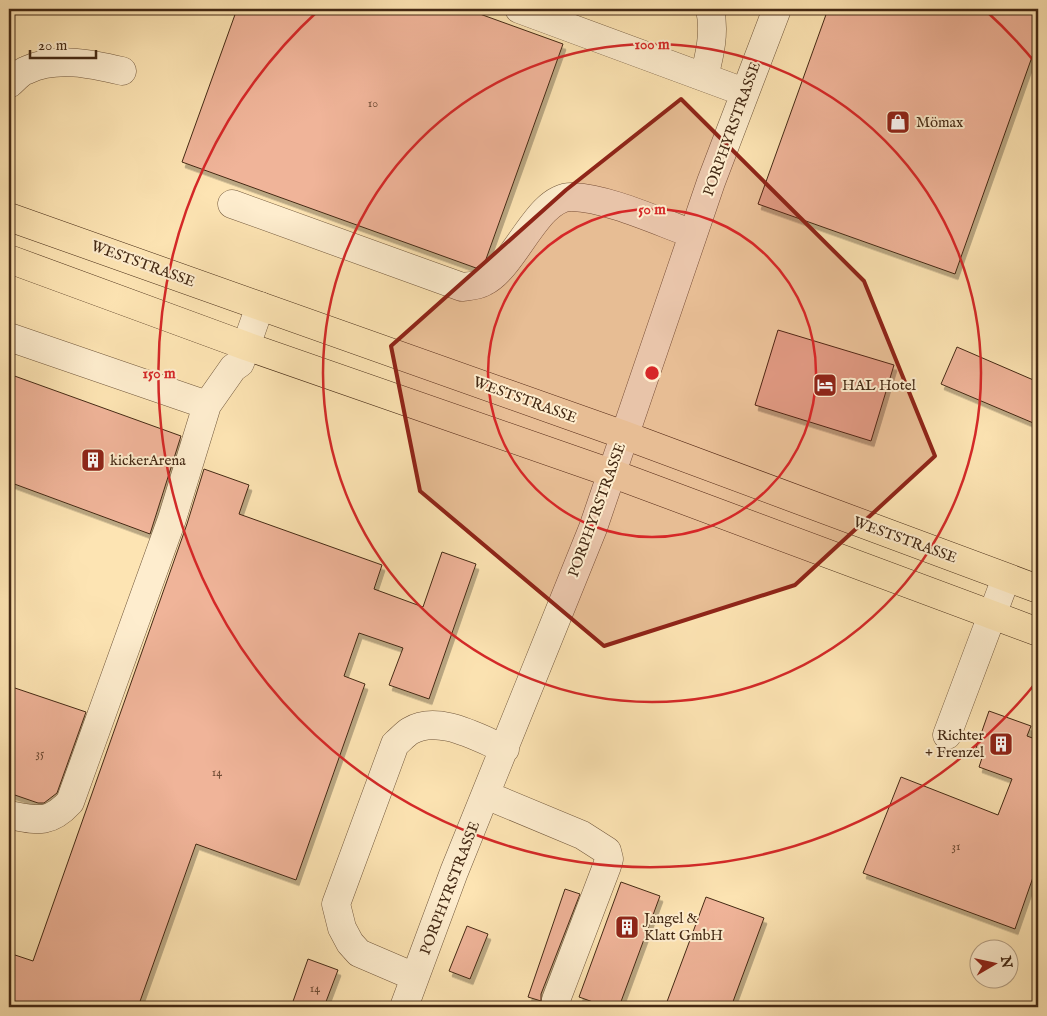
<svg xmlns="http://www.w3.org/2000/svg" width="1047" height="1016" viewBox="0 0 1047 1016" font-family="'IM FELL English',serif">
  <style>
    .building { fill: #f0b499; stroke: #442914; filter: url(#shadow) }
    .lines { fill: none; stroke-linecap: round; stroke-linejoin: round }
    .minor-casing { stroke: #72583c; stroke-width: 29 }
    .major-casing { stroke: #442914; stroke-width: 29 }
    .minor { stroke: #feedce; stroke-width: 28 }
    .major { stroke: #fde4b3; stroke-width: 28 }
    .marked { fill: #8f2418; fill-opacity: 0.2; stroke: #8f2418; stroke-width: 4; stroke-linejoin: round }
    .ring { fill: none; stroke: #d62828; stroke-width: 2.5 }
    .labels { text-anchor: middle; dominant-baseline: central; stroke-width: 4; stroke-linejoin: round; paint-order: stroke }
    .number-label { font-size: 12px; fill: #6f4c35 }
    .poi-label { font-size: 15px; fill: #442914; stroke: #feedce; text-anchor: start }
    .street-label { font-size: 15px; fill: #442914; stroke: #feedce }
    .centre { fill: #d62828; stroke: #feedce; stroke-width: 2.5 }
    .ring-label { font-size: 15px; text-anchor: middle; font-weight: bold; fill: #d62828; stroke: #feedce; stroke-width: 4; stroke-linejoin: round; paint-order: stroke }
  </style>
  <defs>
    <filter id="shadow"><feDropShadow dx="3" dy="5.5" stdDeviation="0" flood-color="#0004"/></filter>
  </defs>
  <rect width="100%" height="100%" fill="#fde4b3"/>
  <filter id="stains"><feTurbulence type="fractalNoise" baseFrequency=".004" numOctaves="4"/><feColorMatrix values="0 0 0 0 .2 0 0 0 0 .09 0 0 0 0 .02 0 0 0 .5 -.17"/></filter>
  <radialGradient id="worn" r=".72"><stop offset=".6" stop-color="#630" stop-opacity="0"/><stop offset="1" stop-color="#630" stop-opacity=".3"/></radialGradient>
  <path class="building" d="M237,9H466L563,44L485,262L476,268L182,162Z
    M828,9H1038V40L955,274L758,204Z
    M778,330L894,365L871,441L755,405Z
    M957,347L1038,382V425L941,384Z
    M9,374L181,436L150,534L9,482Z
    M204,469L249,485L239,514L382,565L374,589L423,607L442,552L476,564L429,699L389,685L403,648L359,633L344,676L365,684L296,880L196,844L138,1007H9V953L33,961L187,524Z
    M9,686L86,712L57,793L44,803H38L9,793Z
    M989,711L1031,726L1027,736L1038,740V863L1015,929L863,873L901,777L998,815L1012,779L979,767L983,755L975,751Z
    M621,882L660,896L619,1007H607L579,997Z
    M565,889L580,894L541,994V1001L528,997Z
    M706,897L764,918L731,1007H665Z
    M467,926L488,934L470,979L449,971Z
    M308,959L338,970L324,1007H291Z"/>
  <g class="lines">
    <g class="minor-casing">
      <path id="minor" d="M519,9L744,92
        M704,77C710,54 715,32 710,9
        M9,84C14,80 20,72 27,70C57,56 92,64 122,71
        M232,204L462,287C470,286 477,286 484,282C515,267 537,196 572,197C608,198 659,222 693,234
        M9,337L207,405
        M947,735L1006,578
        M486,795L582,835L607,851L609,859L607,866L556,1000
        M9,815C36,820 49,825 70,802L172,519L207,405L233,368L240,363L260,306
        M415,977L359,953L350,943L342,928L336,904L395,744C400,740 405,734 410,731C438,714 478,738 505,749
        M404,1007L454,872L593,528L711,182L777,9"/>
    </g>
    <g class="major-casing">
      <path id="major" d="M9,217L624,435L1038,589
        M9,259L246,346L611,473L1038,632"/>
    </g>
    <use href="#minor" class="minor"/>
    <use href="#major" class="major"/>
  </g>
  <path class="marked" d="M681,99L864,281L935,456L795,585L604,646L420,491L391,346L566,190Z"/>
  <g class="ring">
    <circle cx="652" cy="373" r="164"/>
    <circle cx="652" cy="373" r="329"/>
    <path d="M1038 680A493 493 0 1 1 319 10M985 10A493 493 0 0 1 1038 66"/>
  </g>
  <defs>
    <g id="shop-square" transform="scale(1.25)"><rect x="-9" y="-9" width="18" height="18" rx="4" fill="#8f2418" stroke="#feedce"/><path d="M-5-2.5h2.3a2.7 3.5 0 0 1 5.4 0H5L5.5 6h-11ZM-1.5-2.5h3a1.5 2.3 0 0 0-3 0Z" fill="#fff"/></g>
    <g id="hotel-square" transform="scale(1.25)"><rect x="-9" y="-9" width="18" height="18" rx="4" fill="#8f2418" stroke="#feedce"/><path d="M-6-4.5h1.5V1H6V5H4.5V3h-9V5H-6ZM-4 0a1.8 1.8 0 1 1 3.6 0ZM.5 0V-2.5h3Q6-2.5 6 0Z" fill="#fff"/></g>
    <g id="building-square" transform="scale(1.25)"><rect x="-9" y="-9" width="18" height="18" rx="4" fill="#8f2418" stroke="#feedce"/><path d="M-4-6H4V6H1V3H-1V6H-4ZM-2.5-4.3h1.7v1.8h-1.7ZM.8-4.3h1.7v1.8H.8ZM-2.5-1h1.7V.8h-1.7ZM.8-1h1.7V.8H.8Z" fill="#fff"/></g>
  </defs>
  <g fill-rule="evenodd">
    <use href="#shop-square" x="898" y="122"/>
    <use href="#hotel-square" x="825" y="385"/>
    <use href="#building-square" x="93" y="460"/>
    <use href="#building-square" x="1001" y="744"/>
    <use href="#building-square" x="627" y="927"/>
  </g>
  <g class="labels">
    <g class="number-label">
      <text x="373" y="103">10</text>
      <text x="40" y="753">35</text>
      <text x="217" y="772">14</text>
      <text x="956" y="846">31</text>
      <text x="315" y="988">14</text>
    </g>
    <g class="poi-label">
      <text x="916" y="122">Mömax</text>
      <text x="842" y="385">HAL Hotel</text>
      <text x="110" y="460">kickerArena</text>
      <text x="984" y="735" text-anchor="end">Richter<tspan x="984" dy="17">+ Frenzel</tspan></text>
      <text x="644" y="918">Jangel &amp;<tspan x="644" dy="17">Klatt GmbH</tspan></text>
    </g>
    <g class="street-label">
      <text transform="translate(732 129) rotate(-70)">PORPHYRSTRASSE</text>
      <text transform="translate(143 264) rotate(20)">WESTSTRASSE</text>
      <text transform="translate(525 400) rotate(20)">WESTSTRASSE</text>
      <text transform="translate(597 510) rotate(-70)">PORPHYRSTRASSE</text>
      <text transform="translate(905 540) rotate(20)">WESTSTRASSE</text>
      <text transform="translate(450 888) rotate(-69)">PORPHYRSTRASSE</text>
    </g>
  </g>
  <circle cx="652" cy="373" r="8" class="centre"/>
  <g class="ring-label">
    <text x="652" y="49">100 m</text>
    <text x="652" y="214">50 m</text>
    <text x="159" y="378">150 m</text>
  </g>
  <rect width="1047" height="1016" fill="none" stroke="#fde4b3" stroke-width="30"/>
  <rect x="10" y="10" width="1027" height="996" fill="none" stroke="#442914" stroke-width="2.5"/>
  <rect x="15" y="15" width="1017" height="986" fill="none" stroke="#442914"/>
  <g transform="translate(994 964) rotate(81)"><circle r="24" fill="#feedce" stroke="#b49f84"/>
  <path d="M0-4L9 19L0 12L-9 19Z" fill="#8f2418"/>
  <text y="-8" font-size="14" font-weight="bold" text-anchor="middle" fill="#442914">N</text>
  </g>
  <path d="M30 50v8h66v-8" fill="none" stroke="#442914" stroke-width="2.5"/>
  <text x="38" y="50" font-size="15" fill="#442914" stroke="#feedce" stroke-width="4" paint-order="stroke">20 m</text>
  <rect width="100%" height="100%" filter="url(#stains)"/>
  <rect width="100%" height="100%" fill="url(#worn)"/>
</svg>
